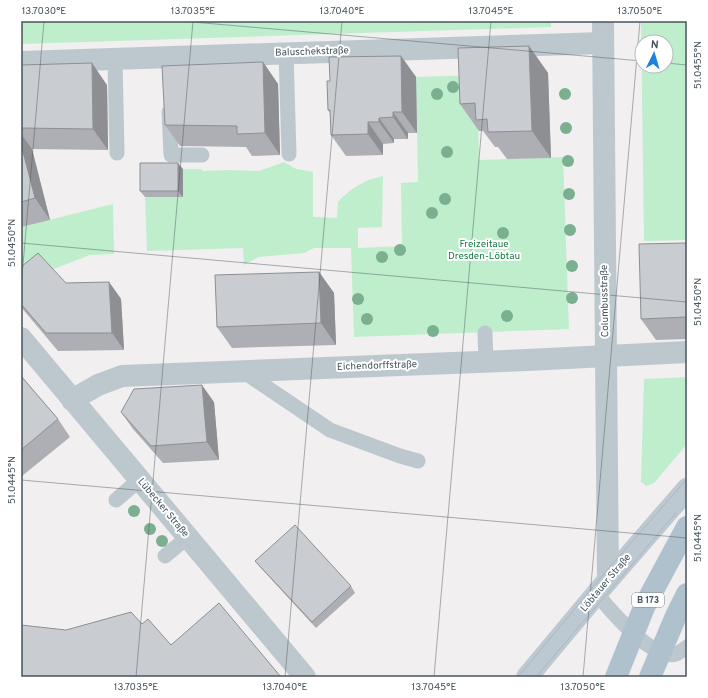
<svg xmlns="http://www.w3.org/2000/svg" width="708" height="698" viewBox="0 0 708 698" font-family="Overpass,sans-serif">
  <style>
    .green { fill: #beeecc; fill-rule: evenodd }
    .lines { fill: none; stroke-linecap: round; stroke-linejoin: round }
    .service { stroke: #bdc8ce; stroke-width: 15 }
    .minor { stroke: #bdc8ce; stroke-width: 22 }
    .tertiary { stroke: #bdc8ce; stroke-width: 22 }
    .secondary { stroke: #bdc9d2; stroke-width: 22 }
    .primary { stroke: #afc1cd; stroke-width: 22 }
    .tram { stroke: #b1b5b9; stroke-width: 1 }
    .tree { fill: #7ab090 }
    .wall { fill: #adafb4 }
    .shaded-wall { fill: #8d8f92 }
    .building { fill: #c9ccd1; stroke: #8d8f92 }
    .ticks { fill: none; stroke: #47545c; stroke-width: 1; stroke-opacity: 0.45 }
    .labels { text-anchor: middle; dominant-baseline: central; stroke-width: 4; stroke-linejoin: round; paint-order: stroke }
    .shield { fill: #fff; stroke: #7e878d; stroke-width: 1 }
    .shield-label { font-size: 9px; font-weight: bold; fill: #47545c }
    .street-label { font-size: 10px; fill: #47545c; stroke: #fff }
    .park-label { font-size: 10px; fill: #197c42; stroke: #fff }
    .neatline { fill: none; stroke: #47545c; stroke-width: 1.5 }
    .ticks-label { font-size: 10px; text-anchor: middle; fill: #47545c }
  </style>
  <rect width="100%" height="100%" fill="#f1efef"/>
  <path class="green" d="M21,21H551V27L21,44Z
    M641,21H687V240L644,241ZM642,42H666V66H642Z
    M477,75L479,160L563,157L569,329L354,337L351,248H314L304,253L258,257L244,265L243,248L147,251L145,197H183V169H202L203,171L229,170L259,171L284,162L296,169L313,172V217L337,218L338,202C351,188 364,180 383,176L382,227L358,228V248L402,246L401,183L418,182L416,77Z
    M113,204L114,254L90,255L51,270L21,295V227Z
    M687,377V444L654,483L646,486L641,482L644,379Z"/>
  <g class="lines">
    <path class="service" d="M286,53L289,154
      M115,59L117,153
      M169,112L171,155H202
      M485,333L486,362
      M244,372L330,430L400,456L418,461
      M116,500L139,480
      M165,556L188,537
      M597,594C610,610 653,661 676,654C680,652 684,649 687,647"/>
    <path class="minor" d="M21,62L603,43
      M21,338L305,677
      M72,400L98,385L122,376L527,360L687,352"/>
    <path class="tertiary" d="M603,21L608,580"/>
    <path class="secondary" d="M527,677L608,580L687,489"/>
    <path class="primary" d="M616,677L645,605L687,527
      M650,677L676,616L687,594"/>
    <path class="tram" d="M518,677L608,569L687,479
      M536,677L676,513"/>
  </g>
  <g class="tree">
    <circle cx="453" cy="87" r="6"/>
    <circle cx="437" cy="94" r="6"/>
    <circle cx="565" cy="94" r="6"/>
    <circle cx="566" cy="128" r="6"/>
    <circle cx="447" cy="152" r="6"/>
    <circle cx="568" cy="161" r="6"/>
    <circle cx="569" cy="194" r="6"/>
    <circle cx="445" cy="199" r="6"/>
    <circle cx="432" cy="213" r="6"/>
    <circle cx="570" cy="230" r="6"/>
    <circle cx="503" cy="233" r="6"/>
    <circle cx="400" cy="250" r="6"/>
    <circle cx="382" cy="257" r="6"/>
    <circle cx="572" cy="266" r="6"/>
    <circle cx="572" cy="298" r="6"/>
    <circle cx="358" cy="299" r="6"/>
    <circle cx="507" cy="316" r="6"/>
    <circle cx="367" cy="319" r="6"/>
    <circle cx="433" cy="331" r="6"/>
    <circle cx="134" cy="511" r="6"/>
    <circle cx="150" cy="529" r="6"/>
    <circle cx="162" cy="541" r="6"/>
  </g>
  <path class="wall" d="M529,46L548,73L551,158L507,159L498,147H495L483,131H479L460,104Z
    M401,56L416,77L417,133H408V139H394V143L383,144V155L346,156L331,135V114L328,110L330,81Z
    M263,62L278,84L280,155L252,156L246,147L180,146L165,125Z
    M21,65L107,85L108,150L32,149L50,220L21,227Z
    M183,169V197H145L140,191Z
    M687,243V339L656,340L641,319Z
    M21,267L66,283L109,282L121,299L124,350L58,351L21,307Z
    M319,272L334,293L336,345L232,348L217,327Z
    M21,376L58,419L70,437L22,476L21,475Z
    M214,402L219,460L163,463L133,429L121,412Z
    M255,561L351,586L355,593L316,628L260,567Z"/>
  <path class="shaded-wall" d="M529,46L548,73L551,158L532,131Z
    M401,56L416,77L417,133L402,112Z
    M263,62L278,84L280,155L265,133Z
    M92,63L107,85L108,150L93,129Z
    M393,112L408,133V139L393,117Z
    M379,118L394,139V143L379,122Z
    M368,122L383,144V155L368,134Z
    M21,134L32,149L50,220L35,198L21,144Z
    M178,163L183,169V197L178,191Z
    M319,272L334,293L336,345L321,323Z
    M109,282L121,299L124,350L112,333Z
    M202,385L214,402L219,460L207,442Z"/>
  <path class="building" d="M529,46L532,131L488,132L487,119L476,120L475,103L460,104L458,48Z
    M401,56L402,112H393V117L379,118V122H368V134L331,135L330,110H328L327,81H330L329,57Z
    M263,62L265,133L237,134V126L165,125L162,66Z
    M92,63L93,129L21,128V65Z
    M21,144L35,198L21,202Z
    M140,163H178V191H140Z
    M687,243V317L641,319L639,244Z
    M38,253L66,283L109,282L112,333H46L21,304V267Z
    M319,272L321,323L217,327L215,275Z
    M21,376L58,419L21,450Z
    M202,385L207,442L151,446L121,412L134,389Z
    M295,525L351,586L312,622L255,561Z
    M219,603L281,677H21V625L66,630L131,612L142,624L148,619L171,645Z"/>
  <path class="ticks" d="M181,21L642,61M666,63L687,65M21,243L687,302M21,288L44,21M21,480L687,538M136,677L193,21M285,677L342,21M434,677L491,21M583,677L640,21"/>
  <g class="labels">
    <rect class="shield" x="632" y="593" width="32" height="14" rx="3"/>
    <g class="shield-label">
      <text x="648" y="600">B 173</text>
    </g>
    <g class="street-label">
      <text transform="translate(312 52) rotate(-2)">Baluschekstraße</text>
      <text transform="translate(605 301) rotate(-91)">Columbusstraße</text>
      <text transform="translate(377 366) rotate(-2)">Eichendorffstraße</text>
      <text transform="translate(163 508) rotate(50)">Lübecker Straße</text>
      <text transform="translate(606 583) rotate(-50)">Löbtauer Straße</text>
    </g>
    <g class="park-label">
      <text x="484" y="244">Freizeitaue<tspan x="484" dy="12">Dresden-Löbtau</tspan></text>
    </g>
  </g>
  <rect width="708" height="698" fill="none" stroke="#ffffff" stroke-width="44"/>
  <g transform="translate(654 54) rotate(5)"><circle r="19" fill="#ffffff" stroke="#b5bbbe"/>
  <path d="M0-3L7 15L0 10L-7 15Z" fill="#1d82dd"/>
  <text y="-6" font-size="11" font-weight="bold" text-anchor="middle" fill="#47545c">N</text>
  </g>
  <rect x="22" y="22" width="664" height="654" class="neatline"/>
  <g class="ticks-label">
    <text x="44" y="14">13.7030°E</text>
    <text x="193" y="14">13.7035°E</text>
    <text x="342" y="14">13.7040°E</text>
    <text x="491" y="14">13.7045°E</text>
    <text x="640" y="14">13.7050°E</text>
    <text transform="translate(697 65) rotate(-90)" y="4">51.0455°N</text>
    <text transform="translate(11 243) rotate(-90)" y="4">51.0450°N</text>
    <text transform="translate(697 302) rotate(-90)" y="4">51.0450°N</text>
    <text transform="translate(11 480) rotate(-90)" y="4">51.0445°N</text>
    <text transform="translate(697 538) rotate(-90)" y="4">51.0445°N</text>
    <text x="136" y="690">13.7035°E</text>
    <text x="285" y="690">13.7040°E</text>
    <text x="434" y="690">13.7045°E</text>
    <text x="583" y="690">13.7050°E</text>
  </g>
</svg>
